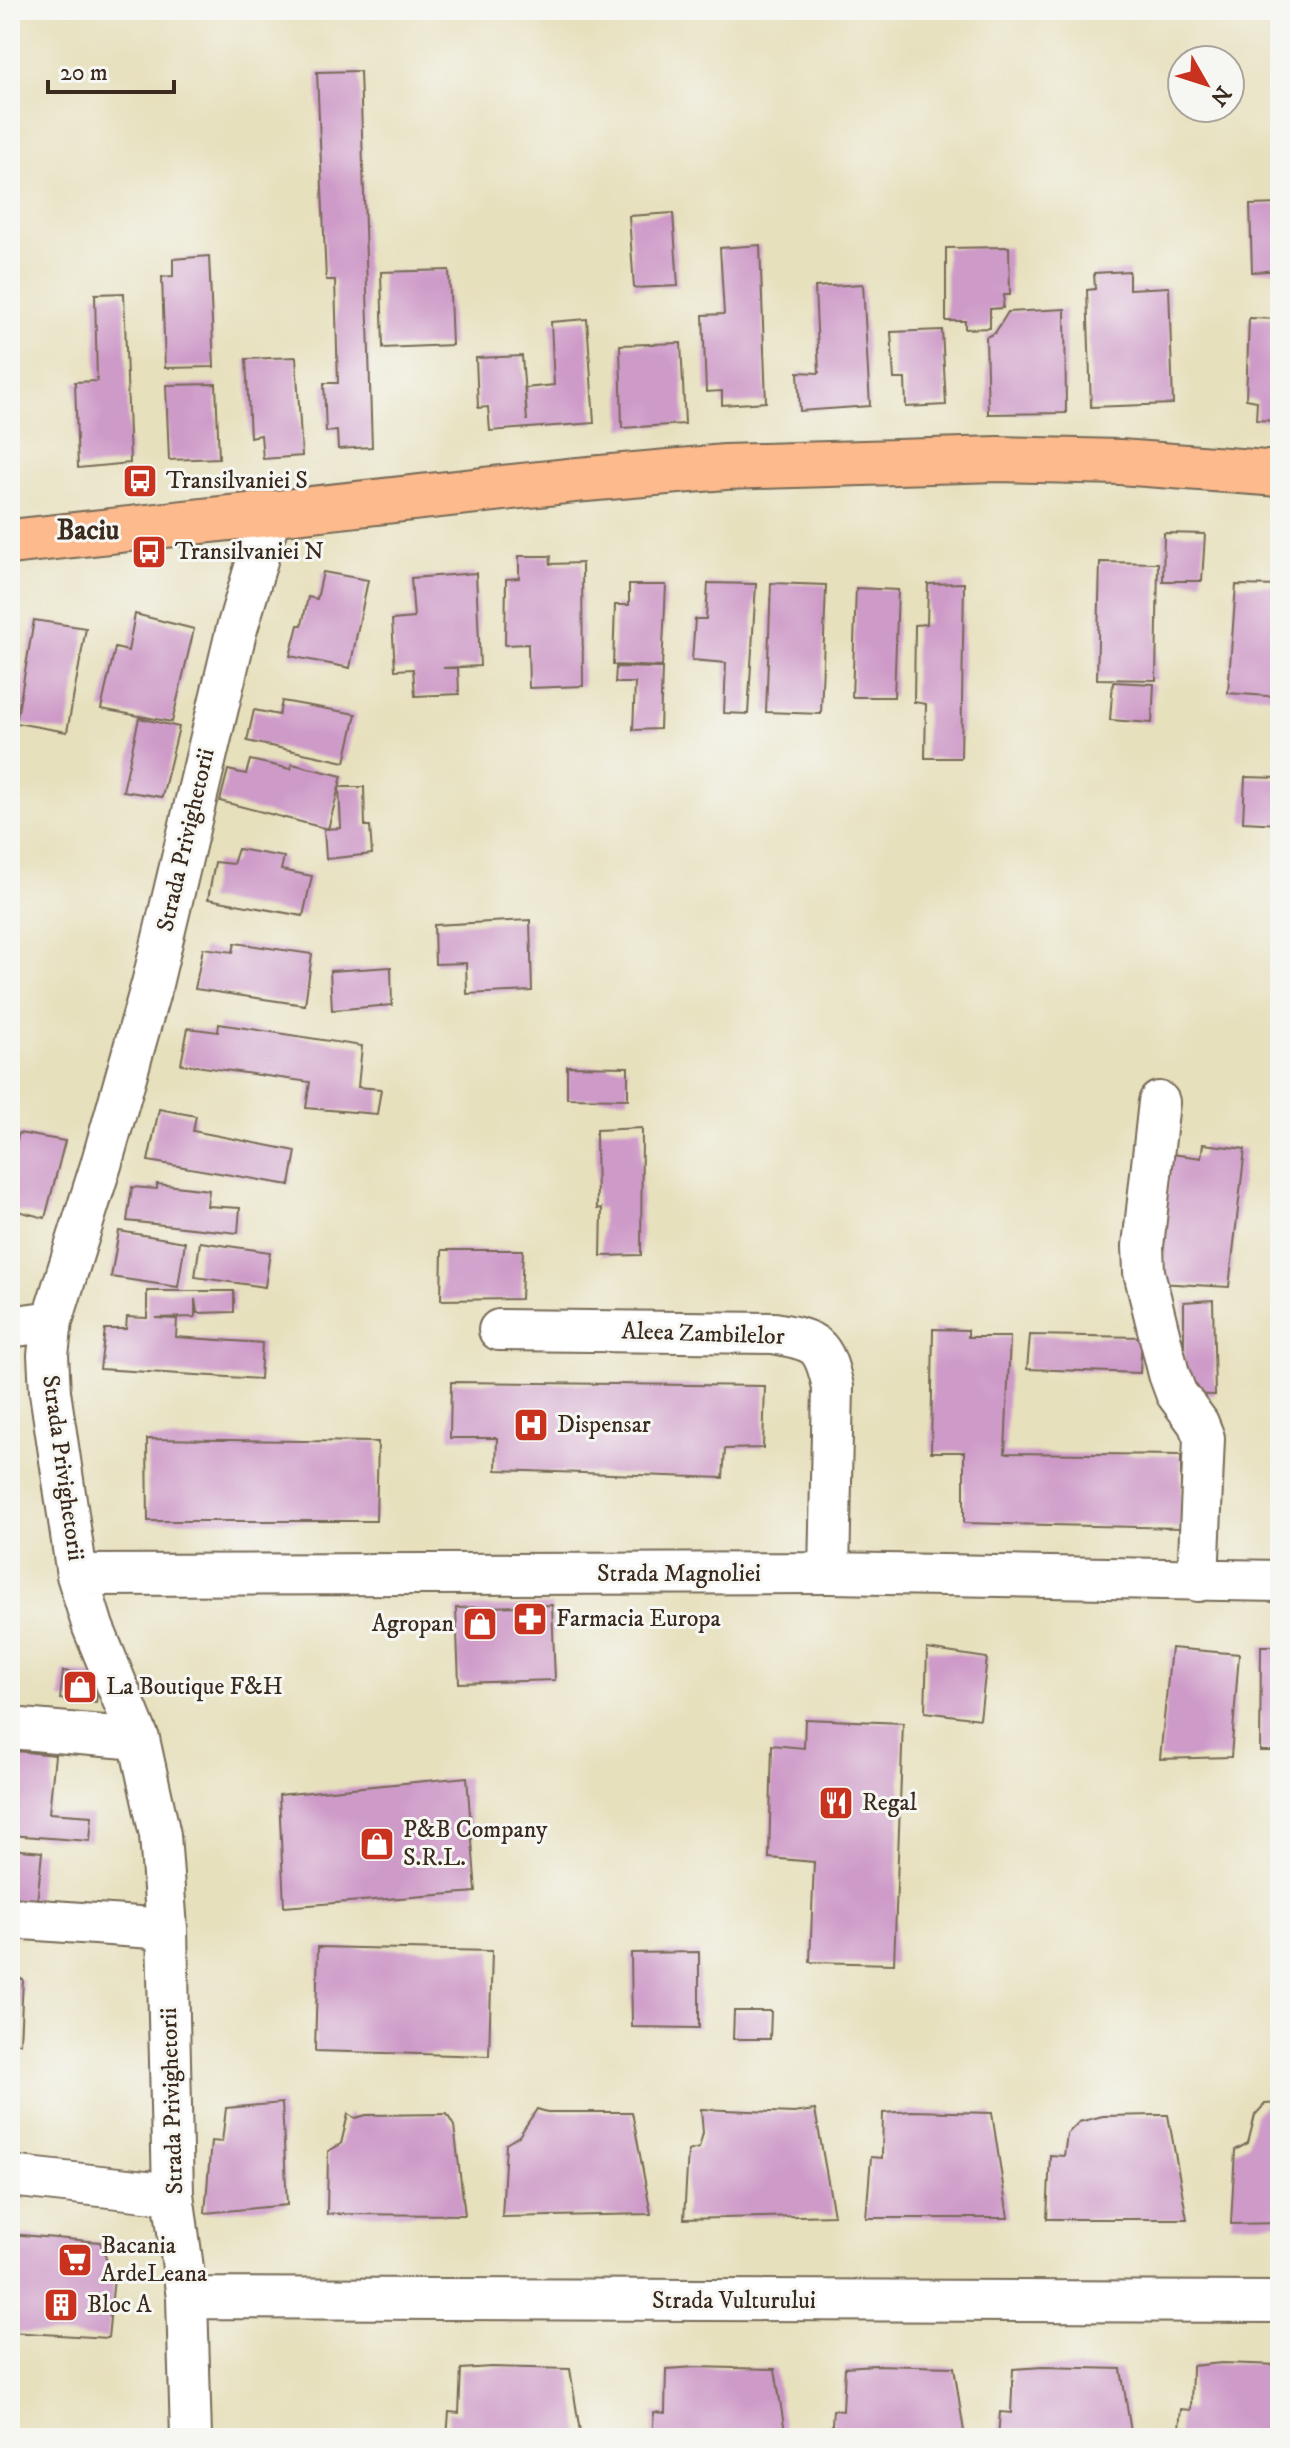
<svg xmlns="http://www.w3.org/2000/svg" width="1290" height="2448" viewBox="0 0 1290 2448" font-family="'IM FELL DW Pica',serif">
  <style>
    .building { fill: #ce9ac8 }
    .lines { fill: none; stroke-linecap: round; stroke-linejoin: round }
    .minor-casing { stroke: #776a56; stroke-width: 44 }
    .major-casing { stroke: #776a56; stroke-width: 48 }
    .minor { stroke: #fff; stroke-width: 40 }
    .major { stroke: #fcba8d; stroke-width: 44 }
    .labels { text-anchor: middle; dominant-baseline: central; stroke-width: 6; stroke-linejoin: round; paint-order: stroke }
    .poi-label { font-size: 24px; fill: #3b2a1e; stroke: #f6f6f2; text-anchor: start }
    .street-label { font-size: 24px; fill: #3b2a1e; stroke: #f6f6f2 }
    .quarter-label { font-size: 28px; font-weight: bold; fill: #3b2a1e; stroke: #f6f6f2 }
  </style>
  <rect width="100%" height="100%" fill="#f6f6f2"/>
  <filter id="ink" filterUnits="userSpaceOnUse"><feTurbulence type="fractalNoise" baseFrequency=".0125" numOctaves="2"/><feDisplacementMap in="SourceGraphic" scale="16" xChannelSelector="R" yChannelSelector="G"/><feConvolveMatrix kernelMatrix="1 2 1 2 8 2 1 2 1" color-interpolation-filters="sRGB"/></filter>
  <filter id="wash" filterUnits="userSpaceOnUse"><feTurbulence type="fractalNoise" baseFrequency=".006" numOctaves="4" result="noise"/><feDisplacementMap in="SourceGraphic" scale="32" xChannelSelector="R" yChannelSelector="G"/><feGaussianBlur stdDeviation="1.8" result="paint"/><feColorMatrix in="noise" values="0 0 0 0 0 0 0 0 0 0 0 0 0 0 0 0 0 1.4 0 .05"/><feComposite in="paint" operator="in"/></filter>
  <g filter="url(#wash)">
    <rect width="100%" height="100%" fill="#e7e0bd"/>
    <g id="blocks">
      <path class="building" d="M360,71L372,447L338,449L337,431L326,432L324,383H338L335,280H326L317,72Z
        M1280,204V270L1252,272L1250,205Z
        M673,213L678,286L634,288L629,216Z
        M760,245L766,402L722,405V391L706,392L703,315L724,314L720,248Z
        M1009,247L1010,295H1004L1003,308L990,309V328L965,329V321H946V248Z
        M209,256L214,367L165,368L162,277L173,276V259Z
        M449,270L452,345L383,348L381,272Z
        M1129,271V289L1169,287L1173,404L1091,407L1087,290L1095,289L1094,273Z
        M863,284L870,406L800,411L798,372L819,373L815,287Z
        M124,293L130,463L78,468L75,382L97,381L95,294Z
        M1065,309L1066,413L988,414L986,337L995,333L1008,312Z
        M1249,318L1280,319V421L1256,420L1257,401L1246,399Z
        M587,319L594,423L490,431L488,407L478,408L476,358L522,356L527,421L525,388L554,385L551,322Z
        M942,330L946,405L906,407L905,379H894L891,332Z
        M681,343L685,424L622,428L620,345Z
        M296,357L302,456L263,459L261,435L250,437L246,359Z
        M216,384L219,458L169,460L166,385Z
        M10,414H13L15,485H10Z
        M1164,533L1205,534L1202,581H1163Z
        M519,556H551L550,564L582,563L583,686L529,688L528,644L505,645L506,579L519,578Z
        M1100,562L1158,563L1156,680L1097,679Z
        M323,572L368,580L350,668L290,656L298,625H302L308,597L317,599Z
        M476,573L480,666L443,668H458L459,694L415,696L413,669L395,670L392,620L414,618L411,578Z
        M708,583L756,584L748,714L724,713L726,663L692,660L695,619H706Z
        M771,583L826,585L821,714L766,712Z
        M964,583L961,758H925L926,704L914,702L915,625L927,624L928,584Z
        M629,585H666L662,667L613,665L615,605H629Z
        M1236,585L1280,586V697L1228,693Z
        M856,588L898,590L894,697H852Z
        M135,614L194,629L172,722L101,709L115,648L128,651Z
        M34,620L86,628L67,732L16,723Z
        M616,667L662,668L660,729L633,730L635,683H615Z
        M1113,682L1154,684L1152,723L1110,720Z
        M282,701L356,714L345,762L247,741L254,710L279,715Z
        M139,718L179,727L162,797L123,791Z
        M250,760L291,769L292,764L342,776L328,829L220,801L228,770L246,774Z
        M1245,777L1280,778V824L1243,822Z
        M339,787H364L365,826H370L372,854L326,859L324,829L341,828Z
        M238,849L284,857L281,870L312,876L303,916L208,899L215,862L233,864Z
        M530,920L532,991L467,994L466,963L435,964L434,925Z
        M235,943L312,954L305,1005L195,989L203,948L233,952Z
        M391,967L392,1005L332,1010L330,971Z
        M219,1024L362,1046L358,1087L381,1089L377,1114L306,1108L310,1082L181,1064L188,1028L218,1032Z
        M567,1066L628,1067V1099L567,1098Z
        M159,1109L196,1116L193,1131L296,1151L290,1185L148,1161Z
        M642,1128L641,1255L601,1256L602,1208L597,1209L596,1130Z
        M19,1133L65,1141L45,1218L10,1209V1153H13Z
        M1203,1144L1245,1149L1229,1287L1158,1283L1171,1154L1201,1158Z
        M157,1184L209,1190L207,1206L240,1208L238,1233L127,1221L132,1187L157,1189Z
        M119,1231L185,1242L178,1287L111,1277Z
        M200,1242L270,1252L265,1287L195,1277Z
        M442,1250H523L521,1299L441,1300Z
        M147,1291H234V1312L197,1313L195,1299V1317L155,1318L177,1319L176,1337L262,1343L260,1379L100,1369L105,1329H126L127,1317L147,1318Z
        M1213,1300L1215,1395L1184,1394V1302Z
        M933,1329L968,1330V1337H1010L1005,1453L1181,1455V1528L964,1523V1452H931Z
        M1030,1335L1142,1337L1140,1373L1027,1369Z
        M451,1382L765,1386L763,1448L725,1449L723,1478L496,1470L497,1438H450Z
        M147,1439L378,1442L376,1521H148Z
        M552,1605L555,1680L459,1683L456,1608Z
        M1261,1646H1280V1751H1260Z
        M1171,1648L1239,1654L1231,1757L1160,1759Z
        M927,1649L987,1658L980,1719L925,1712Z
        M63,1671L99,1675L96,1703L60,1699Z
        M805,1719L903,1723L894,1964L810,1962L814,1862L769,1858L772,1745L804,1748Z
        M16,1751L55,1755L49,1813L92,1816L90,1841L10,1835V1768L13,1766Z
        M467,1777L476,1892L284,1907L279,1795Z
        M10,1849L42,1852L37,1903L10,1901Z
        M318,1947L492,1951L489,2056L315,2051Z
        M699,1952V2028L632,2027L631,1953Z
        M10,1978L23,1979L20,2043L10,2042Z
        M734,2011H771L770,2039H733Z
        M282,2103L287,2205L205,2213L211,2141L222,2142L226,2108Z
        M1280,2103V2223L1231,2224L1235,2150L1248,2143L1255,2115L1265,2104Z
        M537,2109L547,2112H632L651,2214L502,2217L506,2144L519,2136Z
        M701,2109L794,2113L815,2110L834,2215L684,2219L688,2151L699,2148L703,2133Z
        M912,2111L992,2113L1008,2218H866L871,2157L882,2158L883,2113Z
        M348,2114L355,2118L366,2115L447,2114L454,2126L465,2215L327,2214L328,2151L341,2144Z
        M1157,2115H1168L1187,2219H1047L1050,2155L1064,2156L1067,2134L1079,2122L1103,2116Z
        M10,2234L100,2242L114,2278L108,2338L10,2332Z
        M1222,2363L1280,2365V2438H1178L1181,2409L1191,2410L1192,2366Z
        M875,2365L954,2367L965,2438H831L833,2410L843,2411L845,2367Z
        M491,2367L570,2369L581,2438H447L449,2412L459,2413L461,2369Z
        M696,2367L775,2369L786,2438H652L654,2412L665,2413L666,2369Z
        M1043,2367L1121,2369L1132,2438H998L1000,2412L1011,2413L1013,2369Z"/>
    </g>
  </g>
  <g filter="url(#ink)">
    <use href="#blocks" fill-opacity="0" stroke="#776a56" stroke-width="2"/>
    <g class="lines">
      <g class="minor-casing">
        <path id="minor" d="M1159,1102L1143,1246L1144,1272L1169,1374L1176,1393L1198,1423L1204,1438L1198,1581
          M10,1327L52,1321
          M499,1330L774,1333C817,1341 823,1343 833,1387L829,1573
          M77,1575L829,1573L1280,1581
          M10,1728L139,1739
          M10,1918L167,1929
          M10,2176L173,2194
          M187,2298L1280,2302
          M191,2438L187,2298L173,2194L167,1929L160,1835L139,1739L93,1627L77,1575L50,1392L48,1355L52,1321L101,1165L152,984L236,632L271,513"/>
      </g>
      <g class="major-casing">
        <path id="major" d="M10,542L576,480L725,467L998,459L1120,462L1280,474"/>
      </g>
      <use href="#minor" class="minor"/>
      <use href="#major" class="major"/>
    </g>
  </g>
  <defs>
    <g id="bus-square" transform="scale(1.8)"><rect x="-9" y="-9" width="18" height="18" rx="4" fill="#c8321e" stroke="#f6f6f2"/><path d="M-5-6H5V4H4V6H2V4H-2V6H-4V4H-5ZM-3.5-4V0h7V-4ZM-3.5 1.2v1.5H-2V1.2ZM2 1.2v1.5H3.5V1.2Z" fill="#fff"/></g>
    <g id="hospital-square" transform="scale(1.8)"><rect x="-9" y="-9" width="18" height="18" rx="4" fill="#c8321e" stroke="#f6f6f2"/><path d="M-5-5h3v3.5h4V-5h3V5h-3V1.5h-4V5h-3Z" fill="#fff"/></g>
    <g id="pharmacy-square" transform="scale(1.8)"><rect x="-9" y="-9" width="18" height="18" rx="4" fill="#c8321e" stroke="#f6f6f2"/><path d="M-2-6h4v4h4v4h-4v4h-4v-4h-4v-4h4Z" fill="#fff"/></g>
    <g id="shop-square" transform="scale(1.8)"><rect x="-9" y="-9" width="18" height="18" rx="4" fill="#c8321e" stroke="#f6f6f2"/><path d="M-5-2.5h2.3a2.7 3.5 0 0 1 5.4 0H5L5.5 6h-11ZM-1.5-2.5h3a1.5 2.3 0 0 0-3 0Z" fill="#fff"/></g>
    <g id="restaurant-square" transform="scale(1.8)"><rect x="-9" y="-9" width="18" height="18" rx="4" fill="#c8321e" stroke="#f6f6f2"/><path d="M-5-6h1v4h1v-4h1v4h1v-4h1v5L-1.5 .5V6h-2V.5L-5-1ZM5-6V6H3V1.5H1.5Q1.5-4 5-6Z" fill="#fff"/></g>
    <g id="supermarket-square" transform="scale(1.8)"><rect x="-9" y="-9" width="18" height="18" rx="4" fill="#c8321e" stroke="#f6f6f2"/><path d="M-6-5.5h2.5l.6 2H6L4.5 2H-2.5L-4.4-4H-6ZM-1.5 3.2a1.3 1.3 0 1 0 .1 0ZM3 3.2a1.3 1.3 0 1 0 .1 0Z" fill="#fff"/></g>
    <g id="building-square" transform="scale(1.8)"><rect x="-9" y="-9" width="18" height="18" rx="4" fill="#c8321e" stroke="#f6f6f2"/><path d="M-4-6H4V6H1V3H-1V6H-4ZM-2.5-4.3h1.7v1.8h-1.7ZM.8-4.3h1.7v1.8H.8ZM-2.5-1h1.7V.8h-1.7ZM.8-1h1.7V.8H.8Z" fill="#fff"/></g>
  </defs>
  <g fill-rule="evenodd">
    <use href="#bus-square" x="140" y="481"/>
    <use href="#bus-square" x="149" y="552"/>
    <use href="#hospital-square" x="531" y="1425"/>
    <use href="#pharmacy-square" x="530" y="1619"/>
    <use href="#shop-square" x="480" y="1624"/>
    <use href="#shop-square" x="80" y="1687"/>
    <use href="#restaurant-square" x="836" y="1803"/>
    <use href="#shop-square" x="377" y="1844"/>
    <use href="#supermarket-square" x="75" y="2260"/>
    <use href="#building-square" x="61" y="2305"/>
  </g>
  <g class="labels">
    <g class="poi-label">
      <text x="166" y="481">Transilvaniei S</text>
      <text x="175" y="552">Transilvaniei N</text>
      <text x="557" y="1425">Dispensar</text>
      <text x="556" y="1619">Farmacia Europa</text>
      <text x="454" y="1624" text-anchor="end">Agropan</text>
      <text x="106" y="1687">La Boutique F&amp;H</text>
      <text x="862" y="1803">Regal</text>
      <text x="403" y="1830">P&amp;B Company<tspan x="403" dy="28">S.R.L.</tspan></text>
      <text x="101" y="2246">Bacania<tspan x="101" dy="28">ArdeLeana</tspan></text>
      <text x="87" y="2305">Bloc A</text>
    </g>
    <g class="street-label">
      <text transform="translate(186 840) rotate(-77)">Strada Privighetorii</text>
      <text transform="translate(703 1334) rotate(2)">Aleea Zambilelor</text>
      <text transform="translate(63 1468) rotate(82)">Strada Privighetorii</text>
      <text x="679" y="1574">Strada Magnoliei</text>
      <text transform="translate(172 2101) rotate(-92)">Strada Privighetorii</text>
      <text x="734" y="2301">Strada Vulturului</text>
    </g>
    <g class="quarter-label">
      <text x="88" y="530">Baciu</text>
    </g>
  </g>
  <rect width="1290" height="2448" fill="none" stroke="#f6f6f2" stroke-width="40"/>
  <g transform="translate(1206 84) rotate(129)"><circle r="38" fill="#f6f6f2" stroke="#aba49d" stroke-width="2"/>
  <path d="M0-6L14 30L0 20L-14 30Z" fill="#c8321e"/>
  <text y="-12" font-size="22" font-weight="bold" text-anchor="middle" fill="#3b2a1e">N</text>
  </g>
  <path d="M48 80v12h126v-12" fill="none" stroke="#3b2a1e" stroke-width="4"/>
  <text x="60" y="80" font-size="24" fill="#3b2a1e" stroke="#f6f6f2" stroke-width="6" paint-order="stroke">20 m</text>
</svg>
